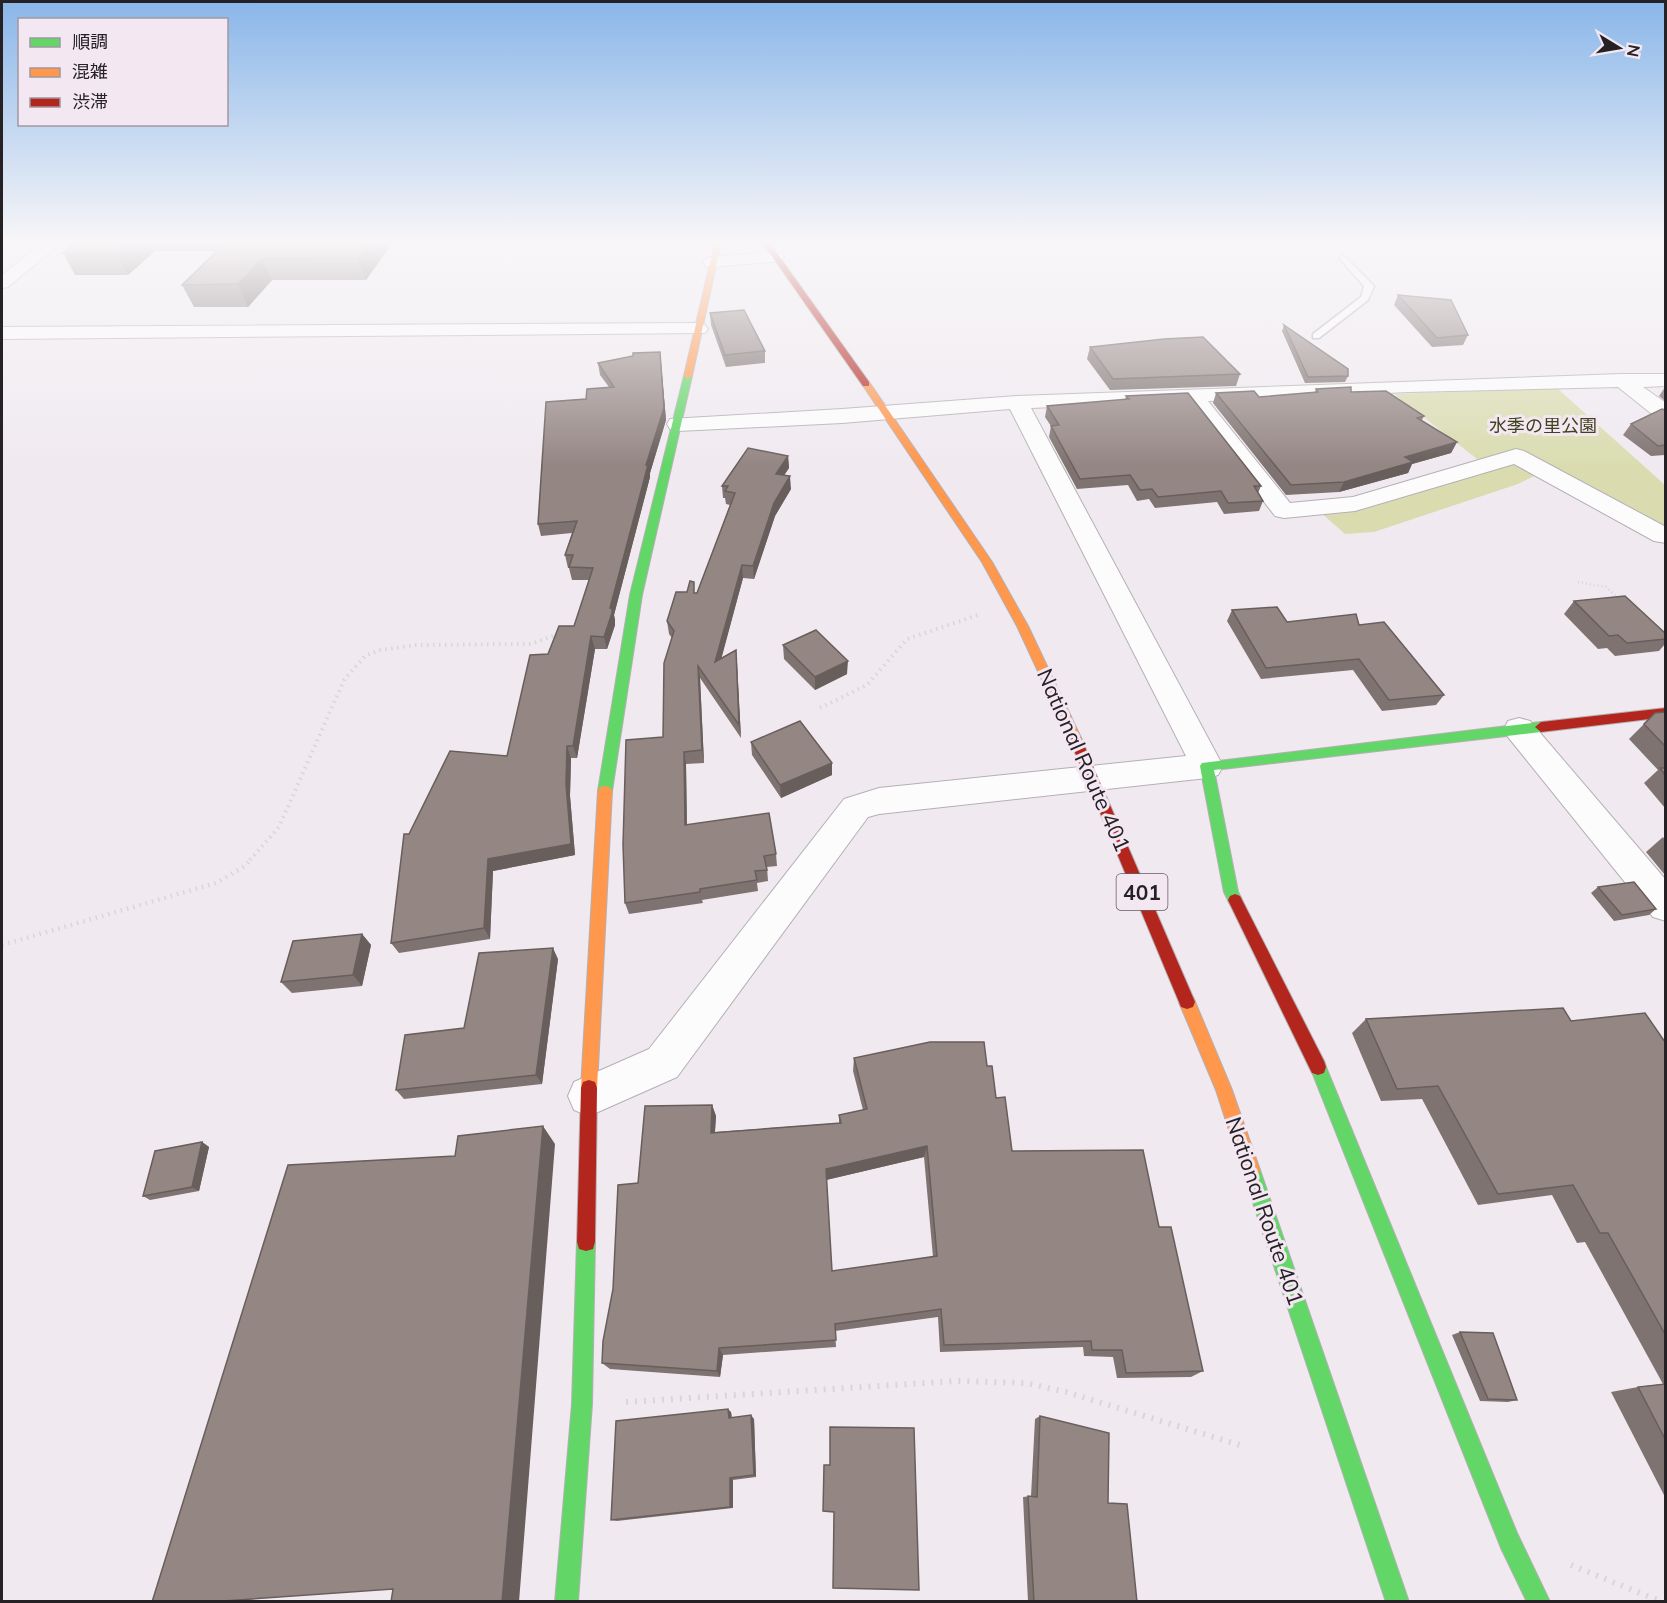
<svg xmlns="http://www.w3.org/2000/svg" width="1667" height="1603" viewBox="0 0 1667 1603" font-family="Mulish,'Noto Sans JP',sans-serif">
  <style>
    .green { fill: #dadcb0 }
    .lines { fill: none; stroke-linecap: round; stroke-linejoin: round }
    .lane-casing { stroke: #b4b0b4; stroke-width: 3 }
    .street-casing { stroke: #b4b0b4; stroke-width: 2 }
    .fast-casing { stroke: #b4b0b4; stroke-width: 2 }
    .slow-casing { stroke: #b4b0b4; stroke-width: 2 }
    .jam-casing { stroke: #b4b0b4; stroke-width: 2 }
    .path-far4 { stroke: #d8d6d8; stroke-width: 2; stroke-dasharray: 1 2; stroke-linecap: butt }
    .path-far3 { stroke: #d8d6d8; stroke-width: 3; stroke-dasharray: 1 3; stroke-linecap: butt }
    .path-far2 { stroke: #d8d6d8; stroke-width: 4; stroke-dasharray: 1.5 4.5; stroke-linecap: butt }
    .path-far1 { stroke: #d8d6d8; stroke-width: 4.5; stroke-dasharray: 1.5 5; stroke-linecap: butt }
    .path { stroke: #d8d6d8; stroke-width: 6; stroke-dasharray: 2 7; stroke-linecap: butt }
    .lane { fill: #fdfcfd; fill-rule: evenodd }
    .street { fill: #fdfcfd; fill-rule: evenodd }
    .fast { fill: #63d668; fill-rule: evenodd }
    .slow { fill: #ff974d; fill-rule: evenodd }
    .jam { fill: #b3261e; fill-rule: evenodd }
    .wall { fill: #7f7371; fill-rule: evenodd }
    .shaded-wall { fill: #685e5c }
    .building { fill: #948683; stroke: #685e5c; stroke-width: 1.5; fill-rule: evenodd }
    .labels { text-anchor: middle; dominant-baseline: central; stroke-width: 6; stroke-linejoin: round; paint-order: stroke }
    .far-park-label { font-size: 18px; fill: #3f421d; stroke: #f3e7f2 }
    .shield { fill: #f3e7f2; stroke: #635c62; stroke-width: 1.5 }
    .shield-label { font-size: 21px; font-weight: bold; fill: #252125 }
    .street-label { font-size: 22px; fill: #252125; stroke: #f3e7f2 }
  </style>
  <rect width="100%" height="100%" fill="#f0eaf0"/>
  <path class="green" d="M1557,388L1665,485V528L1534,461L1481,462L1394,394Z
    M1516,461L1538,474L1518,484L1374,532L1345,534L1320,512Z"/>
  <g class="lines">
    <g class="lane-casing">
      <path id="lane" d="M1343,255L1374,286L1368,300L1319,338H1313V334L1361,297L1364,286L1339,258Z"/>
    </g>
    <g class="street-casing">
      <path id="street" d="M43,242H62L8,287L2,288V275Z
        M775,252L781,253L784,257L781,261L712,267L706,266L703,262L706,258L712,257Z
        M698,323L705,325L708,329L705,333L2,339V327Z
        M1621,374H1666V386L1643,387L1666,403V420L1658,419L1618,387L1409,392L1208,401L1290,503L1353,497L1516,449L1524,451L1666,527V543L1654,541L1514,464L1355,511L1284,518L1275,516L1186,401L1031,408L1223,766L1218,775L1207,778L879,814L868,817L677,1077L589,1116L574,1110L568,1096L574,1082L649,1049L844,799L879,788L1186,756L1010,409L842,423L678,431L670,429L667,424L670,419L842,409L1017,396Z
        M1519,718L1530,721L1666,880V921L1653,917L1508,737L1504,729L1508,721Z"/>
    </g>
    <g class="fast-casing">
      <path id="fast" d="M688,373L692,376L642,595L612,791L610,795H600L598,791L630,595L684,376Z
        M1541,722L1547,727L1541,732L1214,770L1238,892L1242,900L1240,904L1235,906L1230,904L1224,892L1200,766L1202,763Z
        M1318,1059L1324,1061L1326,1067L1517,1533L1550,1602H1527L1501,1548L1310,1067L1312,1061Z
        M1251,1161L1257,1164L1260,1170L1409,1602H1386L1242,1170L1245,1164Z
        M586,1233L593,1235L595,1242L592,1404L578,1602H555L572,1404L577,1242L579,1235Z"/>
    </g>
    <g class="slow-casing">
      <path id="slow" d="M715,242H721L692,376L688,379L684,376Z
        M863,382H869L992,562L1028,626L1081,738L1080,741L1075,743L1069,738L1017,626L982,562L862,384Z
        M605,786L610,787L612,791L597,1088L595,1094L589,1096L583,1094L581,1088L598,791L600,787Z
        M1187,995L1193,997L1232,1090L1260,1170L1257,1176L1251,1179L1245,1176L1242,1170L1216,1090L1179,1002L1181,997Z"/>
    </g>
    <g class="jam-casing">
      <path id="jam" d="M762,242H769L869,382V386H863Z
        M1666,708V717L1541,732L1535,727L1541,722Z
        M1075,733L1081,738L1195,1002L1193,1007L1187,1009L1181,1007L1179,1002L1069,738Z
        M1235,894L1240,896L1324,1061L1326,1067L1324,1073L1318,1075L1312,1073L1228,900L1230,896Z
        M589,1080L595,1082L597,1088L595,1242L593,1249L586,1251L579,1249L577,1242L581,1088L583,1082Z"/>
    </g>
    <path class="path-far4" d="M1373,258L1666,256
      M812,262L1321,258"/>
    <path class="path-far3" d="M1578,582L1606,587L1618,598"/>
    <path class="path-far2" d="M820,708L867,685L907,639L981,614
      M250,860L279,827L344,680L365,656L380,650L416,645L531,644L558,634"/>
    <path class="path-far1" d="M2,945L216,883L245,866L251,859"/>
    <path class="path" d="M626,1402L957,1381L1026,1383L1066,1392L1243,1446
      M1571,1565L1662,1602"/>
    <use href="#lane" class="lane"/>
    <use href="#street" class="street"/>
    <use href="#fast" class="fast"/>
    <use href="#slow" class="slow"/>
    <use href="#jam" class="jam"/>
  </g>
  <path class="wall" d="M77,242H393L366,280H272L248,307H194L182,285L217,251H155L128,275H75L63,253Z
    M1398,295L1468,335L1463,345L1432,347L1394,305Z
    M710,313L765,351V363L726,367L711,325Z
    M1284,325L1348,376L1345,382L1305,383L1282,331Z
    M1090,347L1240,374L1236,386L1110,390L1087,359Z
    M660,352L666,420L650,473V477L614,615L615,620V625L607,649H595L577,758H571L570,796L575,855L493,871L490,939L399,953L391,943L409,834L507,756L548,654L574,626L589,580H572L569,568H568L565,555L572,533L541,536L538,524L586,399L609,387L600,375L598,363Z
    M1665,387V401L1659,396Z
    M1316,389L1351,392L1424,416L1422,420L1457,442L1451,453L1412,464L1408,473L1339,492L1286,495L1213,403L1216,393L1259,397L1315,392Z
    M1126,396L1261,486L1258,493L1263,501L1259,511L1224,514L1217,502L1155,508L1149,499L1137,501L1128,485L1077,489L1049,437L1051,426L1045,417L1047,406L1125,400Z
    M1665,410V455L1651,456L1623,435L1631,424Z
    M788,456L789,468L784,475L791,489L775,516L754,579L743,578L721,658L736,650L741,738L700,678L704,763L686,764L687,825L776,854L777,866L767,867L768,881L757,883L758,891L702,900L703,903L629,914L625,903L663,737L672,638L669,634L667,621L695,593H697L730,505L726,504L725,498H723L722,486Z
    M1574,601L1665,633V644L1659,651L1615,656L1607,648L1598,649L1564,614Z
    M1232,610L1287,622L1359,625L1444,695L1436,705L1382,711L1353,670L1261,679L1227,621Z
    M783,645L847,674L815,690L784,659Z
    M1665,712V808L1644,783L1658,770L1629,739L1655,713Z
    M751,742L832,763V775L781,798L752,755Z
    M1663,837L1665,840V875L1646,852Z
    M1598,887L1656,909L1649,915L1614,921L1591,893Z
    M362,934L371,945L362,986L292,993L281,982Z
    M558,959L542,1084L404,1099L396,1090L464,1028Z
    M1366,1019L1571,1021L1665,1042V1497L1611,1392L1638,1387L1663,1384L1585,1242L1577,1243L1552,1195L1478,1205L1422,1099L1381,1101L1352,1033Z
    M854,1058L987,1066L1012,1151L1159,1227L1203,1371L1191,1377L1117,1378L1113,1357L1084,1356L1083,1347L940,1352L938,1317L835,1331L836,1347L723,1355L720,1377L610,1369L602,1363L638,1183L712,1105L716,1116L715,1132L839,1123V1115L863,1110L853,1071ZM924,1157L933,1257L832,1271L826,1180Z
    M202,1142L209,1147L199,1191L150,1200L143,1196Z
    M1460,1332L1517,1400L1508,1402L1480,1401L1452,1335Z
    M731,1412L732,1418L754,1419L756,1477L733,1480V1508L617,1521L611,1520Z
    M1040,1416L1108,1503L1137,1602H1028L1023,1497L1031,1496L1035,1419Z"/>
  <path class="shaded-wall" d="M130,242H150L155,251L128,275L117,253Z
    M370,242H393L366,280L358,258Z
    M262,259L272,280L248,307L238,284Z
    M660,352L666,420L650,473V477L614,615L615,620V625L607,649L604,637Z
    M1457,442L1451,453L1412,464L1408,473L1339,492L1344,482L1405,457Z
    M788,456L789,468L777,486L776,474Z
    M790,476L791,489L775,516L754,579L753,566L774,503Z
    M742,565L743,578L717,675L715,662Z
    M591,636L595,649L577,758L573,746Z
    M736,650L737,662L741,738L739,725Z
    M848,661L847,674L815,690V677Z
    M698,666L700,678L704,763L702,750Z
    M567,746L571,758L570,796L575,855L493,871L490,939L484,928L488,859L566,784Z
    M684,752L686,764L687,837L685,825Z
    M832,763V775L781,798L780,785Z
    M362,934L371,945L362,986L353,975Z
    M553,948L558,959L542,1084L536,1075Z
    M712,1105L716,1116L714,1144L711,1133Z
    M543,1126L555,1144L519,1602H502Z
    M202,1142L209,1147L199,1191L192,1187Z
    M927,1146L924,1157L826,1180V1169Z
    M719,1348L723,1355L720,1377L717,1371Z
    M728,1409L731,1412L732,1421L729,1418Z
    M751,1415L754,1419L756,1477L754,1475Z
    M730,1478L733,1480V1508L730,1507Z"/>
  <path class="building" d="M77,242H130L117,253H63Z
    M226,242H370L358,258L262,259L238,284L182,285Z
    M1398,295L1451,300L1468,335L1437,338Z
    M744,310L765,351L725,355L710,313Z
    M1284,325L1348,369V376L1308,377Z
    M1203,337L1240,374L1113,379L1090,347L1164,339Z
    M660,352L664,408L646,465H648L610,608H612V613L604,637L591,636L573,746H567L566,784L571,844L488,859L484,928L391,943L404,834H409L450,751L507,756L530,655L548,654L559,626H574L593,568L569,567L573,555H565L577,521L538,524L546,402L586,399L587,389L614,387L598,363L633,356V353Z
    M1351,387V392L1386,391L1424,416L1417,418L1457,442L1405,457L1413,462L1344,482L1291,485L1216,393L1254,391L1259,397L1318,392L1316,389Z
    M1188,393L1261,486H1254L1263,501L1228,503L1221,491L1158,497L1152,489L1140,490L1130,475L1080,479L1051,426L1059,425L1047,406L1129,399L1126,396Z
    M1662,409L1665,410V445L1658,446L1631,424Z
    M748,448L788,456L776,474L790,476L774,503L753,566L742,565L715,662L736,650L739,725L698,666L702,750L684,752L685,825L769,813L776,854L764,856L767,870L755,871L757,880L700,889V892L625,903L623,845L626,740L663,737L664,663L674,631L667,621L676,592H687L690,581L694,582V593H697L735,493L725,491L728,486H722Z
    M1625,596L1665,633V639L1627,643L1618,635L1609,636L1574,601Z
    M1277,607L1287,622L1356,614L1359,625L1384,622L1444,695L1389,700L1359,659L1266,668L1232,610Z
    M816,630L848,661L815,677L783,645Z
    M1665,712V746L1644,724L1655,713Z
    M800,721L832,763L780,785L751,742Z
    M1660,768H1665V775Z
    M1634,882L1656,909L1622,915L1598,887Z
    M362,934L353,975L281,982L293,941Z
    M553,948L536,1075L396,1090L405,1035L464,1028L479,953Z
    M1563,1008L1571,1021L1645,1013L1665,1042V1334L1608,1233H1600L1573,1185L1498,1194L1438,1086L1397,1089L1366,1019Z
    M930,1042H984L987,1066H992L996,1098L1005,1097L1012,1151L1143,1150L1159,1227H1171L1203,1371L1126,1373L1122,1350H1092L1091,1341L944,1345L941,1309L835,1324L836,1340L719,1348L717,1371L602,1363L603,1341L613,1289L618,1185L638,1183L645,1106L712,1105L711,1133L841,1123L839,1115L867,1109L854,1058ZM927,1146L937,1256L832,1271L826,1169Z
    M543,1126L502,1602H391L393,1589L208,1602H152L288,1165L455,1156L458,1136Z
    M202,1142L192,1187L143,1196L155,1151Z
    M1460,1332L1493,1333L1517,1400L1488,1399Z
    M1665,1384V1439L1638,1387Z
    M728,1409L729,1418L751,1415L754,1475L730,1478V1507L611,1520L616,1421Z
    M1040,1416L1109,1433L1108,1503L1127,1504L1137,1602H1034L1028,1496L1037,1497Z
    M830,1427L914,1428L919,1590L833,1588L834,1512L823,1511L824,1465H830Z"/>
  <linearGradient id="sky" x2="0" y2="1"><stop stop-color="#89b6e9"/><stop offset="0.52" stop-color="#f8f6f8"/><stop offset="1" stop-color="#f8f6f8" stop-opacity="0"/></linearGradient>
  <rect width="1667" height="466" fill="url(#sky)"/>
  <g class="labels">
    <g class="far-park-label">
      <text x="1543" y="425">水季の里公園</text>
    </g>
    <rect class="shield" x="1116.5" y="874" width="51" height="36" rx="4.5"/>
    <g class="shield-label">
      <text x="1142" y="892">401</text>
    </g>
    <g class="street-label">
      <text transform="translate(1084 760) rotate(66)">National Route 401</text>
      <text transform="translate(1265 1211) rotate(71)">National Route 401</text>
    </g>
  </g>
  <rect width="1667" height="1603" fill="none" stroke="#252125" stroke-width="6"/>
  <rect x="18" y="18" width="210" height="108" fill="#f3e7f2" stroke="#a198a0" stroke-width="1.5"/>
  <rect x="30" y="38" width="30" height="9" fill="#63d668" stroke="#a198a0" stroke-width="1.5"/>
  <text x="72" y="48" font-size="18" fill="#252125">順調</text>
  <rect x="30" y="68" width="30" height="9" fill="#ff974d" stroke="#a198a0" stroke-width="1.5"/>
  <text x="72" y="78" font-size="18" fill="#252125">混雑</text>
  <rect x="30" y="98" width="30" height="9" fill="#b3261e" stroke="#a198a0" stroke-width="1.5"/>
  <text x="72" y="108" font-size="18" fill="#252125">渋滞</text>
  <g transform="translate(1619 48) rotate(101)" stroke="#f3e7f2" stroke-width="4.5" paint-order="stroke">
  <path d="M0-4.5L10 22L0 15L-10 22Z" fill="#252125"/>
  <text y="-9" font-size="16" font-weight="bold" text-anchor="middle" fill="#252125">N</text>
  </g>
</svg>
